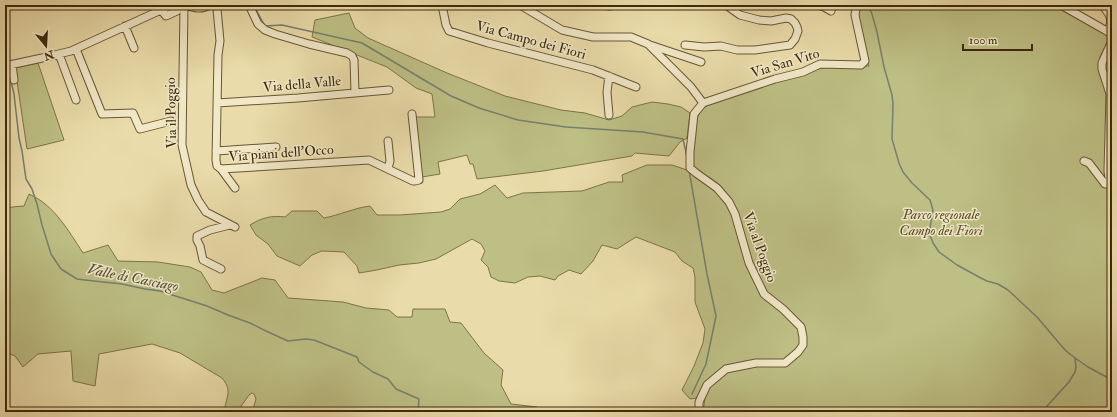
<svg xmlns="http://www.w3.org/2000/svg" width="1117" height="417" viewBox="0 0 1117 417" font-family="'IM FELL Double Pica',serif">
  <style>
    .green { fill: #bdbf84; stroke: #7d7448 }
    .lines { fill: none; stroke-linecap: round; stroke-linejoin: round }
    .stream { stroke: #75806f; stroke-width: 1.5 }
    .minor-casing { stroke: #685633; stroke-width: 9 }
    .minor { stroke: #f1e8c8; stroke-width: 7 }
    .labels { text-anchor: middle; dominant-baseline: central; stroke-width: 3; stroke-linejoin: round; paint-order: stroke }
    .street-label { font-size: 14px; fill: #3d290b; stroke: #f1e8c8 }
    .park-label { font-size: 14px; font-style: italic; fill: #5d4e29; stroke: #f1e8c8 }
    .water-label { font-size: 15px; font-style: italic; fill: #544d35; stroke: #f1e8c8 }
  </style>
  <rect width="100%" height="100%" fill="#eadcaa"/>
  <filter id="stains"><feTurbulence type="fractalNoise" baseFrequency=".005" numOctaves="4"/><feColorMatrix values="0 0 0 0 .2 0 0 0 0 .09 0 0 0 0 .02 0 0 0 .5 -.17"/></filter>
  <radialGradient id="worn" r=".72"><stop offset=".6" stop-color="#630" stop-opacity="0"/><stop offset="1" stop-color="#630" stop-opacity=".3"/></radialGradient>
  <path class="green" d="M864,5H1052L1110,36L1100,57L1099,66L1112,98V412H703L705,397L690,399L682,390L694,366L703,343L705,329L695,302V277L693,268L682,261L675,252L636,237L617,249L602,245L593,261L581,274L569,270L558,276L555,280L540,276L528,277L515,283L499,281L491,277L488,267L481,260L485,251L481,244L472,239L436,259L419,263L399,265L377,270L359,273L357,266L344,252L322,251L312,255L300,266L277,256L268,244L256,235L250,225C261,218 272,215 285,217L292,211H317L324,218C340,215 354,208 370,206L377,215H400L441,212L450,209L460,199L480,194L495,185L507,198L523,193L582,191L609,182H623L622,175L647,165H672L687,170L727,195C722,183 706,176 695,168L693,164L692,160L697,118L701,110L708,105L777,81L825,67L869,66L858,16L859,11Z
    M349,13L355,28L368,38L447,73L505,96L561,110L585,113L609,120L622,116L632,107L652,102L668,104L681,107L690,113L687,138L680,142L669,156L635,153L632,156L543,171L477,179L473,164H470L467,155L438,162L440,174L422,177L416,117H435L432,94L416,88L387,67L312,37L315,20Z
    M38,63L64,140L27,149L15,68Z
    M29,194C54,205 68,230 83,253L108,245L118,261L158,262L190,267L201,272L212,290L224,293L262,278L275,280L288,298L343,302L366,308L389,310L397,317H412L413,309H445L450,322L461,323L484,353L503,370L501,385L511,404L537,407L538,412H252L256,399L254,394L252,393L249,395L237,412H224C226,397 233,391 222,378L180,353L152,344L99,354L95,386L73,381L71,351L38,354L23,367L15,356L5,352V209L12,207L24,206Z"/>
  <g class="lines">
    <path class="stream" d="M868,5L872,14L877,32L884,67L892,95L893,104L892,139L899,163L903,172L912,183L930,200L933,210L930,228V235L933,243L939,252L957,265L979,277L987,281L998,284L1008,290L1037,317L1065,350L1075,358L1088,367L1112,380
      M254,6L265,26L282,25L362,43L451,96L479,108L518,120L566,127L643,132L683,139L687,157
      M5,57L6,62
      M11,81L14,94L19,138L22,151L26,179L32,189L37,204L42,225L51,254L61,269L77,279L85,280L122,284L145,289L160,291L207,306L228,315L250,323L266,331L288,341L306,339L314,340L357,357L359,362L373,372L388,379L396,389L419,399L418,412
      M689,170L707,274L716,316L706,364L692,394
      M1046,412L1047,406L1069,382L1075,372L1076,367L1075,358"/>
    <g class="minor-casing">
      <path id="minor" d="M184,5L182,145L191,185L198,200L206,212L235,227
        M185,5C194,8 201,10 210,5
        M215,5L217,9L220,41L218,55L216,160L217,166L221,169L369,160L413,181H415L419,180L412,114
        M249,5L258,24L265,30L275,34L309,44L347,53L352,56L354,60L355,93
        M442,5L446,25L449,31L488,43L593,70L636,87
        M520,5L562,30L593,37H631L648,44L691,87L703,103L694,114L690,152V168L696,173L717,188L729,202L735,214L749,263L764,294L783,309L801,327L803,337V345L798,352L785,363H756L726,369L707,385L699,402V412
        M601,5L610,6
        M817,5L824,7L831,11
        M1061,5L1112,34
        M1102,5C1111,16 1113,18 1108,32
        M161,10L166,16L177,11V5
        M125,26L134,48
        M650,45L701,62
        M685,45L704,47L721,46L737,50H755L790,45L795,39L798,31L797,27L795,23L791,19L786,18L771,21L759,20L740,15L726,5
        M76,49L102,114L133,113L140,129L171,121
        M59,54L76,100
        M12,65L14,80
        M5,66L42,58L71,51L172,5
        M217,103L298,98L389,90
        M703,103L775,79L803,72L820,64L861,65L865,61L855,15L856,9L859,5
        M609,115L607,92L609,76
        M388,141L390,161L388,168
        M216,151L276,147
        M1084,161L1089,163L1105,184H1110L1108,171L1110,94L1102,69V63L1112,41
        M221,169L235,188
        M221,269L203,260L200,246L197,240V236L210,230L230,225"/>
    </g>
    <use href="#minor" class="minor"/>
  </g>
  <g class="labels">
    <g class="street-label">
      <text transform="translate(531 40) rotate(15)">Via Campo dei Fiori</text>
      <text transform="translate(785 63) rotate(-17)">Via San Vito</text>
      <text transform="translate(302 84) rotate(-5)">Via della Valle</text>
      <text transform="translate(171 113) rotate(-91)">Via il Poggio</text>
      <text transform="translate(281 153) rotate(-4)">Via piani dell'Occo</text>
      <text transform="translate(760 247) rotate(70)">Via al Poggio</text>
    </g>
    <g class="park-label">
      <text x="941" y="214">Parco regionale<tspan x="941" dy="16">Campo dei Fiori</tspan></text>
    </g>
    <g class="water-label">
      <text transform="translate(133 278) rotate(11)">Valle di Casciago</text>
    </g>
  </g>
  <rect width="1117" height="417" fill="none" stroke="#eadcaa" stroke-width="20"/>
  <rect x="6" y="6" width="1105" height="405" fill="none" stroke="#3d290b" stroke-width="2"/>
  <rect x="10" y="10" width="1097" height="397" fill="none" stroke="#3d290b"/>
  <g transform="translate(46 46) rotate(162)" stroke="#f1e8c8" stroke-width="3" paint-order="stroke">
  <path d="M0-3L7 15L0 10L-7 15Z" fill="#3d290b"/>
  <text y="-6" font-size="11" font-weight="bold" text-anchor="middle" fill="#3d290b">N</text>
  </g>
  <path d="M963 44v6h69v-6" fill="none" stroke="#3d290b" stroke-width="2"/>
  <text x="969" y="44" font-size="12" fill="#3d290b" stroke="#f1e8c8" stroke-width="3" paint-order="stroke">100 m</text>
  <rect width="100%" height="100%" filter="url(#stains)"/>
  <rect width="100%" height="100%" fill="url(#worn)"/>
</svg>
